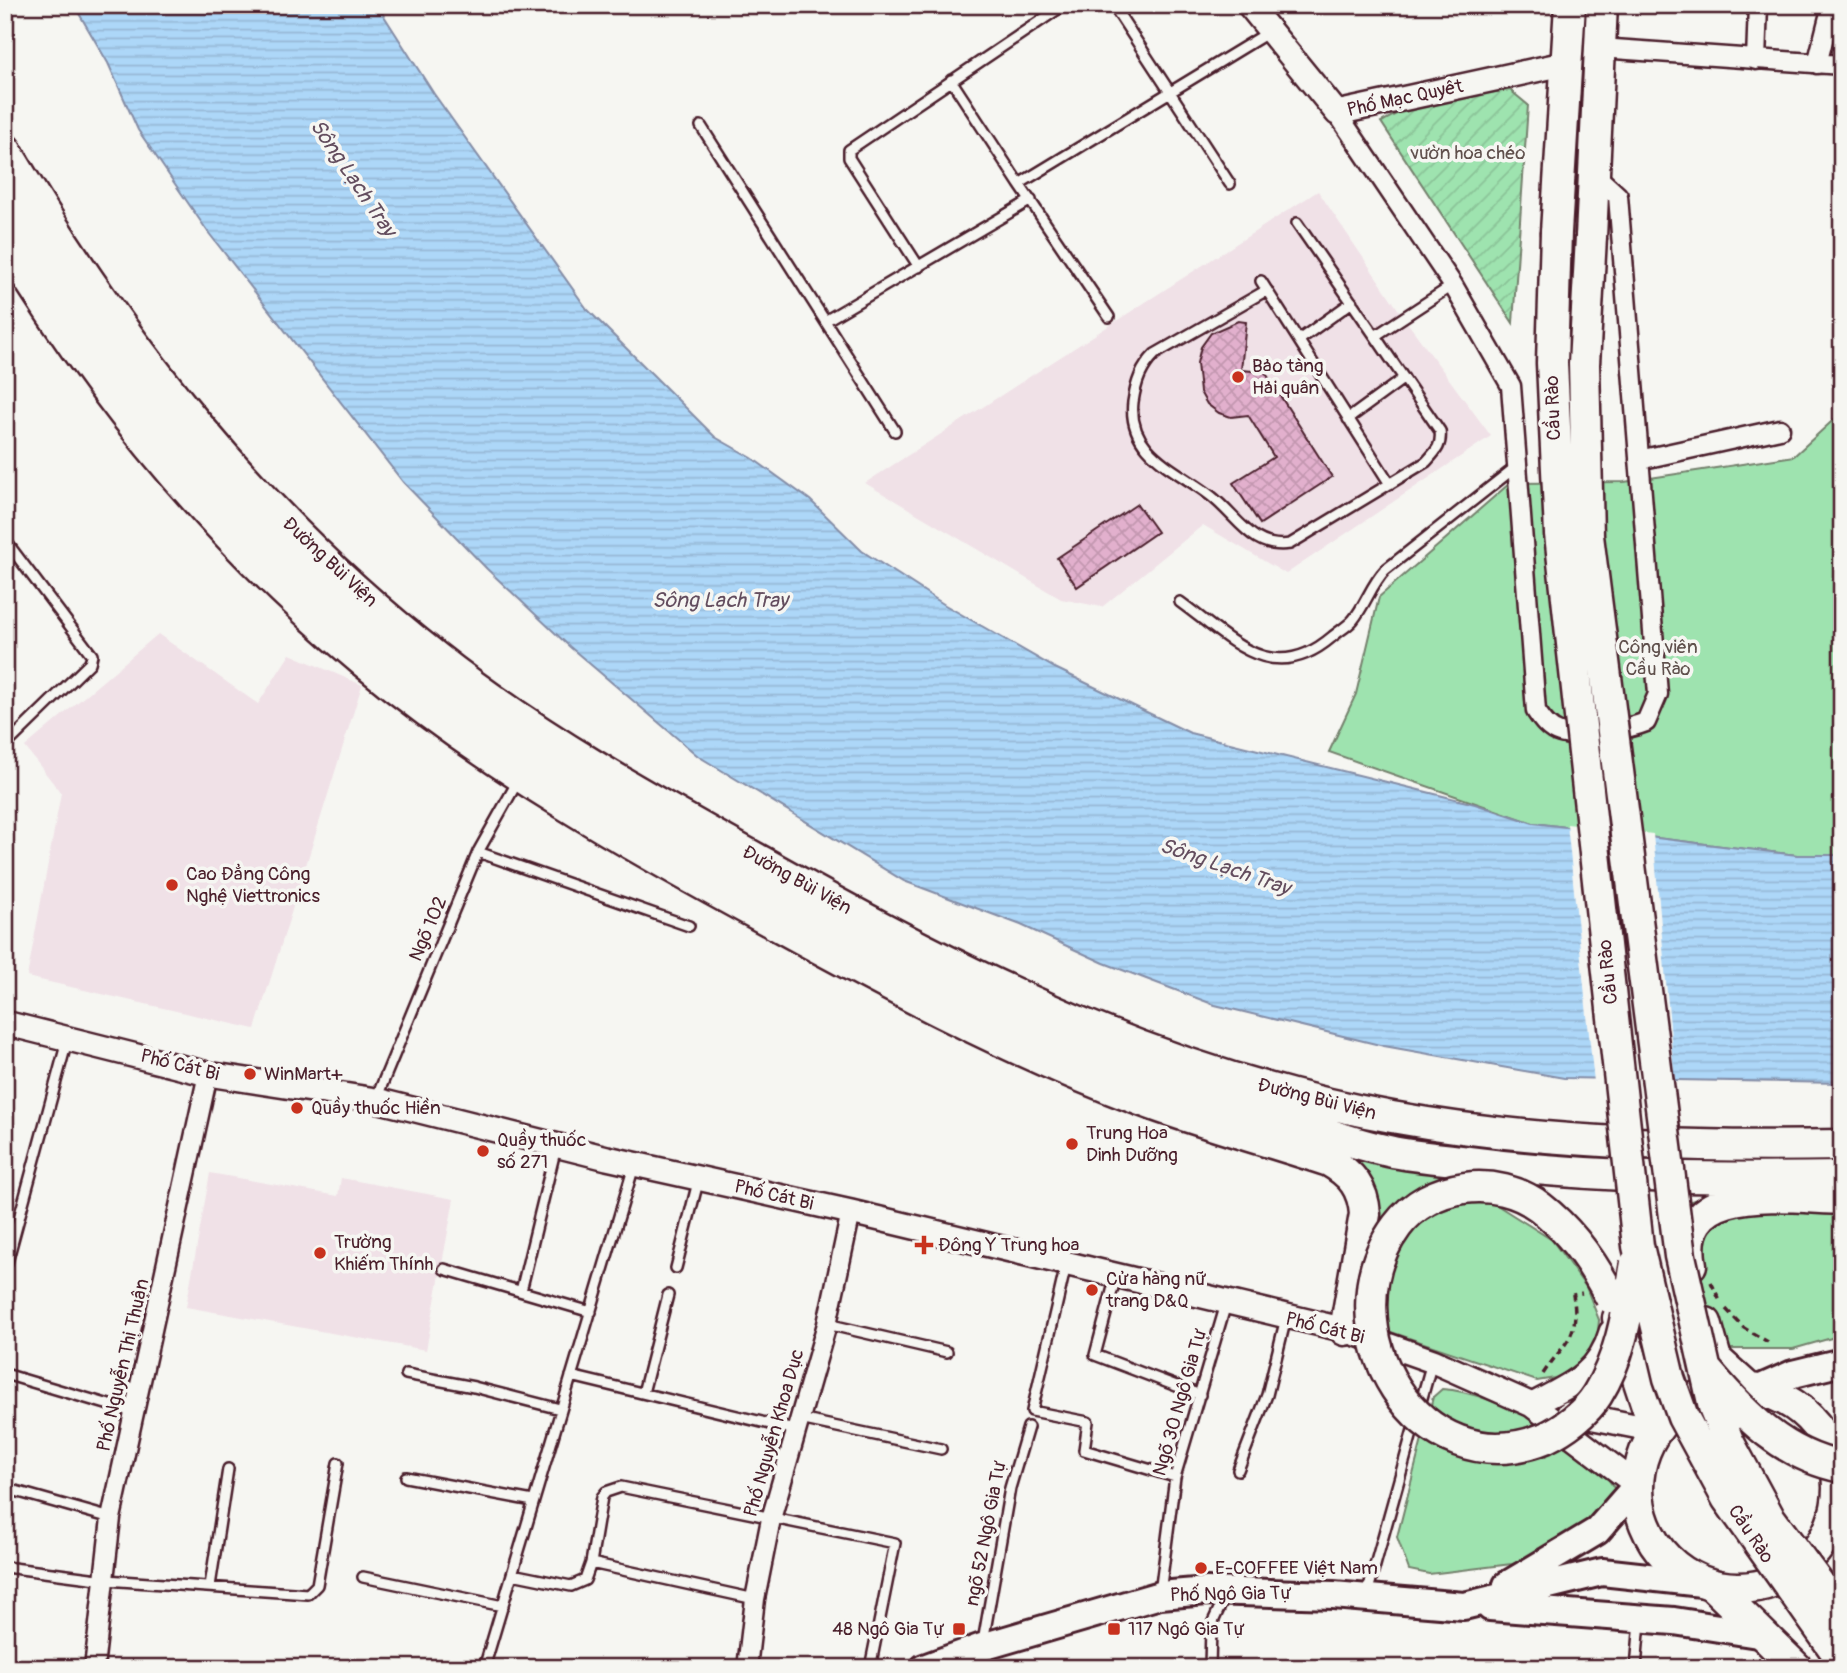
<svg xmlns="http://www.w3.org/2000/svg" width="1847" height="1673" viewBox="0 0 1847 1673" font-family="Pangolin,sans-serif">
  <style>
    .built { fill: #f0e1e7 }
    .park { fill: #9ee3af; stroke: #74816d; stroke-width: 2 }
    .garden { fill: url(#garden-furrows); stroke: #74816d; stroke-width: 2 }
    .water { fill: url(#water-rules); stroke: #858da6; stroke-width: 2 }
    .pier { fill: #f6f6f2 }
    .building { fill: url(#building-cross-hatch); stroke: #4a1f2b; stroke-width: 2 }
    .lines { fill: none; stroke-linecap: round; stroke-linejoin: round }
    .service-casing { stroke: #4a1f2b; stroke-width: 14 }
    .minor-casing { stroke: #4a1f2b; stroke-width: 23 }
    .tertiary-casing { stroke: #4a1f2b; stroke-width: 28 }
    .secondary-casing { stroke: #4a1f2b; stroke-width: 32 }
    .primary-casing { stroke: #4a1f2b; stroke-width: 35 }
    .path { stroke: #4a1f2b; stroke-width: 3.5; stroke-dasharray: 7 5; stroke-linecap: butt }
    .service { stroke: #f6f6f2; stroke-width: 9 }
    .minor { stroke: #f6f6f2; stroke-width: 18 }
    .tertiary { stroke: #f6f6f2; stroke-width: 23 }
    .secondary { stroke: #f6f6f2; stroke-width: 26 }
    .primary { stroke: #f6f6f2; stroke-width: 30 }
    .primary-bridge-casing { stroke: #4a1f2b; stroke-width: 35; stroke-linecap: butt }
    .path-bridge { stroke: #4a1f2b; stroke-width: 3.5; stroke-dasharray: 7 5; stroke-linecap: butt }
    .primary-bridge { stroke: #f6f6f2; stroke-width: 30 }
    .poi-dot { fill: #c8321e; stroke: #f6f6f2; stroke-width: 2.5 }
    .labels { text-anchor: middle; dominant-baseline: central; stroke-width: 7; stroke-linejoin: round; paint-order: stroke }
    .street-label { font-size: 19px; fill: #4a1f2b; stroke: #f6f6f2 }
    .park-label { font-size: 19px; fill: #5f504c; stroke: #f6f6f2 }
    .poi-label { font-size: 19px; fill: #4a1f2b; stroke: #f6f6f2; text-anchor: start }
    .water-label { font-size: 21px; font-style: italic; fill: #634d5e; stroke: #f6f6f2 }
  </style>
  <defs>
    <pattern id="garden-furrows" width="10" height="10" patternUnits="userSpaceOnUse" patternTransform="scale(1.75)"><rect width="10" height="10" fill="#9ee3af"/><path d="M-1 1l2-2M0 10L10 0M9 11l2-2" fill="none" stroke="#8ac297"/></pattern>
    <pattern id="water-rules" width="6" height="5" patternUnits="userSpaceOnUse" patternTransform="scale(1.75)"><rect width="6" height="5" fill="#add7f8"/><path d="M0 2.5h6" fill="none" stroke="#96b8d5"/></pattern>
    <pattern id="building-cross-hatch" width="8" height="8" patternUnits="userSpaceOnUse" patternTransform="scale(1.75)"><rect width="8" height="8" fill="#e2b0cd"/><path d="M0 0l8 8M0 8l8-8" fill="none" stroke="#c397b0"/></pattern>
  </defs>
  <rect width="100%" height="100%" fill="#f6f6f2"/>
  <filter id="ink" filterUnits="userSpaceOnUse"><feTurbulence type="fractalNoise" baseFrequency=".0143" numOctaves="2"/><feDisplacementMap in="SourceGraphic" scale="14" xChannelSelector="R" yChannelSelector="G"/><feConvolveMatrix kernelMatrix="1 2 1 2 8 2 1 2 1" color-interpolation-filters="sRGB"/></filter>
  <g filter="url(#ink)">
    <path class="built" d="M1318,191L1404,318L1491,436L1286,574L1203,525L1102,607L1061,599L865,483Z
      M158,634L258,704L290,654L362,685L255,1029L27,977L61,793L25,747Z
      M210,1173L338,1196L341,1178L454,1199L426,1350L186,1307Z"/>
    <path class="park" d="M1842,412V855H1797L1533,823L1329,752L1356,694L1379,597L1510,483L1624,482L1794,456Z
      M1345,1157L1459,1173L1500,1207L1552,1240L1586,1287L1599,1320L1597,1343L1579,1367L1555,1378L1537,1381L1367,1324L1379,1213L1372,1180Z
      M1842,1185V1335L1793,1349H1731L1704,1334L1679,1218L1691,1201L1732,1186Z
      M1442,1389C1495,1392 1600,1446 1618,1497L1546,1557L1512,1564L1429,1574L1409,1570L1397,1537L1433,1397Z"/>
    <path class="garden" d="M1510,90L1528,105L1513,323L1381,122L1419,102Z"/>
    <path class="water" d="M74,5H377L434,94L587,309L715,437L752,458L810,500L862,551L945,605L1055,668L1190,733L1475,804L1533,823L1797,855H1842V1083L1564,1078L1384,1046L1215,1005L1104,963L1021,925L904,881L698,756L570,647L487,569L403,482L208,232L138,130L108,63Z"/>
    <path class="pier" d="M1567,824L1653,834L1675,1083L1594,1082Z"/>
    <path class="building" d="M1238,321L1246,322L1241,370L1265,372L1332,477L1260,524L1233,483L1274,457L1248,415L1231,417L1219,413L1207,404L1200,392L1197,363L1201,347L1211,333Z
      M1137,504L1157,532L1077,587L1057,558Z"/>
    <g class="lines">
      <g class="service-casing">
        <path id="service" d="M1113,5L1230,184
          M951,80L1019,184L1269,32
          M701,126L895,431
          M1019,184L1109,317
          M1297,223L1375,336L1453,285
          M919,267L849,158V150L1064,5
          M1261,281L1390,484
          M1267,290L1155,354C1141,368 1136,382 1133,402C1127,453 1178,470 1211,496C1238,517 1252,550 1290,544L1426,462C1436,451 1442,446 1440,431L1375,336
          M825,321L1031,200
          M1299,340L1352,302
          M1348,419L1404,378
          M5,540L92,655L90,663L5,746
          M1180,602C1231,639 1272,688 1332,637C1339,631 1348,626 1353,620C1366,604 1371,585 1385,570L1517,466
          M478,852L689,926
          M376,1099L478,852L519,779
          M1066,1265L1032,1411L1088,1422L1084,1450L1175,1477
          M676,1268L699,1178
          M444,1269L591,1312
          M5,1270L67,1041
          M1116,1276L1095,1355L1200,1395
          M521,1291L556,1147
          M827,1324L947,1352
          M5,1374L133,1412
          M406,1374L474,1387L560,1409
          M571,1376L795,1430
          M643,1393L668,1295
          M1420,1405L1432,1362
          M800,1419L941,1449
          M1238,1470L1267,1395L1286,1318
          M406,1477L533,1501
          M5,1488L111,1518
          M591,1563L602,1497L606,1492L621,1487L895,1543L870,1668
          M5,1567L106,1580L308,1594L317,1585L338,1463
          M512,1574L571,1586L585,1580L591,1563L755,1599
          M363,1577L503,1606
          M210,1586L228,1469
          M1160,1593L1175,1477L1226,1304
          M1367,1594L1416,1419
          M983,1642L1010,1488L1028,1427
          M484,1668L634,1166
          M1210,1668L1211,1626L1225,1596
          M1636,1668L1640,1621"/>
      </g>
      <g class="minor-casing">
        <path id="minor" d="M1600,48L1842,65
          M1756,60L1758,5
          M1817,64L1832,5
          M1337,113L1453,285L1511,386L1536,711C1542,720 1549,730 1560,733C1577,739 1629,729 1646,722L1658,694L1618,196L1594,174
          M1639,460L1780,429
          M94,1668L111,1518L208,1074
          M747,1668L755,1599L771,1519L827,1324L851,1212"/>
      </g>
      <g class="tertiary-casing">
        <path id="tertiary" d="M1249,5L1337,113L1568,63
          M5,1023L208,1074L376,1100L607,1158L851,1212L1345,1330L1433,1361L1532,1405L1637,1485
          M1532,1405C1568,1386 1599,1375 1611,1332
          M1569,1413L1655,1430"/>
      </g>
      <g class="secondary-casing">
        <path id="secondary" d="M1759,1389L1793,1374L1842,1362
          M1839,1486L1842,1482
          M1507,1585L1597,1531L1637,1485
          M1490,1607L1674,1621L1764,1635
          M924,1668L982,1647L1160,1595L1207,1591L1333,1595L1464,1606L1602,1572L1711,1584"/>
      </g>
      <g class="primary-casing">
        <path id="primary" d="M5,149C121,344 256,517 437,658C551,748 684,818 811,889C997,992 1181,1079 1392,1117C1534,1143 1697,1148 1842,1145
          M5,195C111,376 256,555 425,681C539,766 664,835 788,905C868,949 948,993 1031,1030C1112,1066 1195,1092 1279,1118C1314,1129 1348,1142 1384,1150C1412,1157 1442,1158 1470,1162C1593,1178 1718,1179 1842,1177
          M1556,232L1570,5
          M1591,237L1602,5
          M5,241C101,399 221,543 364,662C488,765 632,847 775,924C894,989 1012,1052 1140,1100C1201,1123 1266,1140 1329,1161C1352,1174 1363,1188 1365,1214L1345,1330
          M1691,1265C1674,1178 1788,1198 1842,1199
          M1618,1318L1655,1430
          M1706,1323L1716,1359L1748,1388
          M1638 1488a100 100 0 1 1 200 0a100 100 0 1 1-200 0Z
          M1711,1584L1797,1668"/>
      </g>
      <path class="path" d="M1711,1282L1721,1303
        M1726,1309L1744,1328L1768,1342"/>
      <use href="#service" class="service"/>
      <use href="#minor" class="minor"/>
      <use href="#tertiary" class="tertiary"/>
      <use href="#secondary" class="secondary"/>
      <use href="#primary" class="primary"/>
      <g class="primary-bridge-casing">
        <path id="primary-bridge" d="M1556,232L1552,363L1560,534L1638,1246L1669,1378L1683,1417L1727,1498L1842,1660
          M1591,237L1584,364L1588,536L1680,1256L1714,1407L1729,1443L1769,1517L1842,1615
          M1611,1298C1594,1264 1571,1231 1540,1207C1497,1174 1429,1183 1397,1226C1323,1325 1419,1490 1545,1438C1564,1429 1586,1413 1597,1395C1622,1355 1628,1308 1636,1263
          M1708,1372C1745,1416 1784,1456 1842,1467"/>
      </g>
      <path class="path-bridge" d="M1543,1374C1563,1343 1581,1338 1573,1295L1582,1293"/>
      <use href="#primary-bridge" class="primary-bridge"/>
    </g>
  </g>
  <g class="poi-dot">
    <circle cx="1238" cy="377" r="7"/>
    <circle cx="172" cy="885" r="7"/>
    <circle cx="250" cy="1074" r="7"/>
    <circle cx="297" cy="1108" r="7"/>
    <circle cx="1072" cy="1144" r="7"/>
    <circle cx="483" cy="1151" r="7"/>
    <path d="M920.5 1234.5h7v7h7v7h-7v7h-7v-7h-7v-7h7z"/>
    <circle cx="320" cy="1253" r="7"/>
    <circle cx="1092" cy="1290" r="7"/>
    <circle cx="1201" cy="1568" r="7"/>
    <rect x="952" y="1622" width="14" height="14" rx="3.5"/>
    <rect x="1107" y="1622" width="14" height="14" rx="3.5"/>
  </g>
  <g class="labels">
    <g class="street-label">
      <text transform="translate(1405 98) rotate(-12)">Phố Mạc Quyêt</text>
      <text transform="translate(1553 408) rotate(-92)">Cầu Rào</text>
      <text transform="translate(330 562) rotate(43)">Đường Bùi Viện</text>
      <text transform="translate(797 880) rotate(29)">Đường Bùi Viện</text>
      <text transform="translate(428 929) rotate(-67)">Ngõ 102</text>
      <text transform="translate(1608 972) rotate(-96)">Cầu Rào</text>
      <text transform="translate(180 1065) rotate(14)">Phố Cát Bi</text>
      <text transform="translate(1317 1099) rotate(14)">Đường Bùi Viện</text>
      <text transform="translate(774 1195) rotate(13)">Phố Cát Bi</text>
      <text transform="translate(1325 1328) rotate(14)">Phố Cát Bi</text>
      <text transform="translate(123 1365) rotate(-77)">Phố Nguyễn Thị Thuận</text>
      <text transform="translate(1180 1402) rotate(-74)">Ngõ 30 Ngô Gia Tự</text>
      <text transform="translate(774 1433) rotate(-74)">Phố Nguyễn Khoa Dục</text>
      <text transform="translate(986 1533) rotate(-79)">ngõ 52 Ngô Gia Tự</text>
      <text transform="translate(1751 1534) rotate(56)">Cầu Rào</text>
      <text transform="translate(1231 1594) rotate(-1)">Phố Ngô Gia Tự</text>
    </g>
    <g class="park-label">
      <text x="1468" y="153">vườn hoa chéo</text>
      <text x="1658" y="647">Công viên<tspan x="1658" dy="22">Cầu Rào</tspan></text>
    </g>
    <g class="poi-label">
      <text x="1252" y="366">Bảo tàng<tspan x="1252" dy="22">Hải quân</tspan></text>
      <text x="186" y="874">Cao Đẳng Công<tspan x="186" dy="22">Nghệ Viettronics</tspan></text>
      <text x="264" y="1074">WinMart+</text>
      <text x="311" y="1108">Quầy thuốc Hiền</text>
      <text x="1086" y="1133">Trung Hoa<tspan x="1086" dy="22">Dinh Dưỡng</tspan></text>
      <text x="497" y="1140">Quầy thuốc<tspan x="497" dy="22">số 271</tspan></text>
      <text x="334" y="1242">Trường<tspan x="334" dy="22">Khiếm Thính</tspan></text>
      <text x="938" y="1245">Đông Y Trung hoa</text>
      <text x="1106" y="1279">Cửa hàng nữ<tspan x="1106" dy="22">trang D&amp;Q</tspan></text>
      <text x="1215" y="1568">E-COFFEE Việt Nam</text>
      <text x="945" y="1629" text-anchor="end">48 Ngô Gia Tự</text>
      <text x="1128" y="1629">117 Ngô Gia Tự</text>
    </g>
    <g class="water-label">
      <text transform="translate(353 178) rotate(56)">Sông Lạch Tray</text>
      <text x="720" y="600">Sông Lạch Tray</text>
      <text transform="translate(1225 867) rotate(19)">Sông Lạch Tray</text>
    </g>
  </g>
  <rect width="1847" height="1673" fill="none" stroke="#f6f6f2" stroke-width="28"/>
  <rect x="14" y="14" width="1819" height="1645" fill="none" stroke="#4a1f2b" stroke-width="2.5" filter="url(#ink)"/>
</svg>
